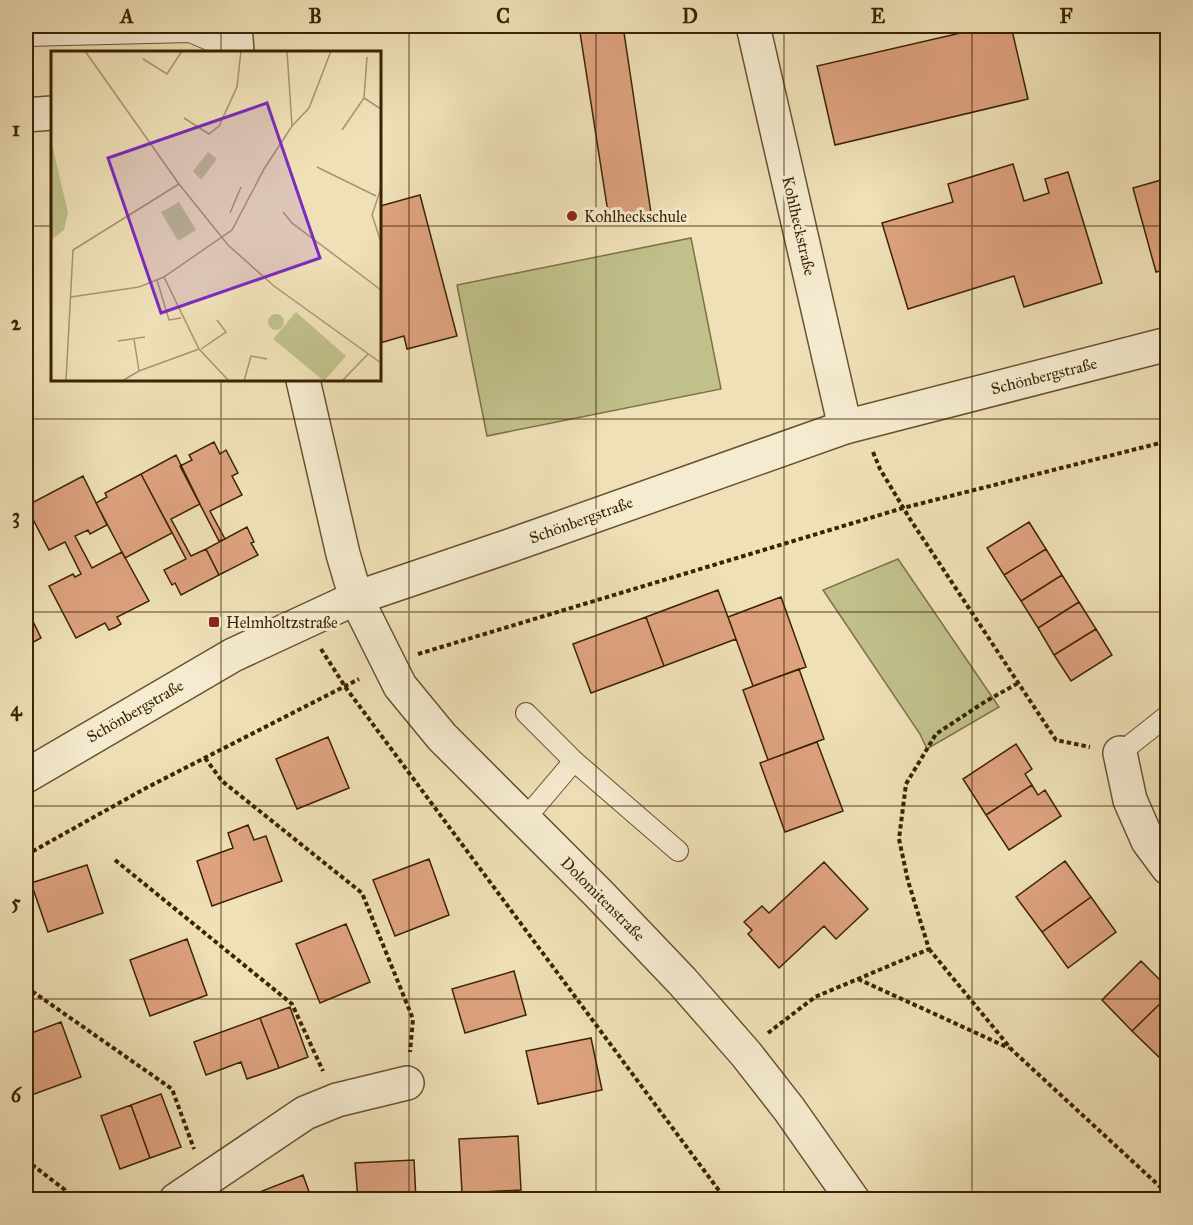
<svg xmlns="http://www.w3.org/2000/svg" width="1193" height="1225" viewBox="0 0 1193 1225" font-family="'IM FELL Great Primer',serif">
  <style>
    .green { fill: #c0c08a; stroke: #7e7246; stroke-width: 1.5 }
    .building { fill: #dea27f; stroke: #3b2302; stroke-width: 1.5 }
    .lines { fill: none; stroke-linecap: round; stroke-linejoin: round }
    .service-casing { stroke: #68522f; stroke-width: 22 }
    .minor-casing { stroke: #68522f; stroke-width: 36 }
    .tertiary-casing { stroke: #68522f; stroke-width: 36 }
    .path { stroke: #3b2302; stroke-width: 4; stroke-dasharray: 4.5 3; stroke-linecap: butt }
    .service { stroke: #f5ebd0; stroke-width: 20 }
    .minor { stroke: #f5ebd0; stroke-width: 33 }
    .tertiary { stroke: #f5ebd0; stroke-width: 33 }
    .grid { fill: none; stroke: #3b2302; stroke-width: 1.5; stroke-opacity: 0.55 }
    .poi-dot { fill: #8f2418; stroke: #f5ebd0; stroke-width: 2 }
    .labels { text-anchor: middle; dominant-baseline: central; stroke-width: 6; stroke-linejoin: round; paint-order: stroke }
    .poi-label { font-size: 16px; fill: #3b2302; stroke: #f5ebd0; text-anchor: start }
    .street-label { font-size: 16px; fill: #3b2302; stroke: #f5ebd0 }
    .inset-road { fill: none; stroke: #a7946f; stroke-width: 1.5 }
    .view { fill: #7b2cbf; fill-opacity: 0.15; stroke: #7b2cbf; stroke-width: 3 }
    .inset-edge { fill: none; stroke: #3b2302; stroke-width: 3 }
    .neatline { fill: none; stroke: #3b2302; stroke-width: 2 }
    .grid-label { font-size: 20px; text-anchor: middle; font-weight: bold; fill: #3b2302 }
  </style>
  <rect width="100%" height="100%" fill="#efe0b7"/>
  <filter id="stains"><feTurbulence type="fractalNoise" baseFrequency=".00333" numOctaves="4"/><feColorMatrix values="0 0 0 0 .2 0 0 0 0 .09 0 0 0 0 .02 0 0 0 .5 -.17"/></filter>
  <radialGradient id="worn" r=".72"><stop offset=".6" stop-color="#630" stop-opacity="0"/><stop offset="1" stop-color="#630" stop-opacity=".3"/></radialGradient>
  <path class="green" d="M691,238L721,389L487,436L457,285Z
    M898,559L999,707L927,749L920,734L823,590Z"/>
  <path class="building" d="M579,26H623L651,213L609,219Z
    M991,26H1011L1028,99L835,145L817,66Z
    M1013,164L1024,201L1049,193L1045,179L1068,172L1102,283L1024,307L1014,276L908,309L882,223L953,202L948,184Z
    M1168,178V269L1156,272L1133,188Z
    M420,195L457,336L407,349L404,336L380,343V206Z
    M214,442L220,454L226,450L238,473L232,476L242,495L210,511L225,539L219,541L180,466L192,460L189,455Z
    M176,455L200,504L171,519L191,556L206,549L219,575L181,595L175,583L172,585L164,570L186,559L141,474Z
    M141,474L172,533L125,558L96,503L107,497L105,493Z
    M83,476L107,525L90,534L88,530L75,536L92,568L122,552L149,601L117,617L121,624L116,627L109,630L105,623L76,638L49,586L73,574L75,577L81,574L65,542L49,550L26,506Z
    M1029,522L1046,549L1004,575L987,548Z
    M247,527L254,542L251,543L258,555L219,575L206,549Z
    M1046,549L1062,575L1021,601L1004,575Z
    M1062,575L1079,602L1038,628L1021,601Z
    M718,590L736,639L664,666L646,617Z
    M781,597L806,667L753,686L728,617Z
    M1079,602L1096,629L1054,655L1038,628Z
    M26,607L41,638L26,646Z
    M646,617L664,666L591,693L573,644Z
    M1096,629L1112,655L1071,681L1054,655Z
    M799,669L824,739L768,760L743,690Z
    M328,737L349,788L297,809L276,759Z
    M817,742L843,811L785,832L760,763Z
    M1016,744L1032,769L1025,774L1032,785L986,815L963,779Z
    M1032,785L1038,795L1045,790L1061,816L1009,850L986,815Z
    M248,825L254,840L266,836L282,881L212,906L197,861L233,848L228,833Z
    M429,859L449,915L395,936L373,880Z
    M1065,861L1091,897L1042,932L1016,897Z
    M824,862L868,909L836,939L824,926L779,968L748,934L752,930L744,922L762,906L769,913Z
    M87,865L103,913L48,932L31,883Z
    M1091,897L1116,932L1068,968L1042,932Z
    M346,924L370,982L320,1003L296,944Z
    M187,939L207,995L150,1016L130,960Z
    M1141,961L1168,988V996L1132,1031L1102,1000Z
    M514,971L526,1015L465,1033L452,989Z
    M1168,996V1057L1163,1061L1132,1031Z
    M290,1007L308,1057L279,1068L260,1018Z
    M260,1018L279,1068L247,1079L241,1062L206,1075L194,1042Z
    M61,1022L81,1077L26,1097V1035Z
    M591,1038L602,1090L538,1104L526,1051Z
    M161,1094L181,1147L150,1158L131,1105Z
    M131,1105L150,1158L120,1169L101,1116Z
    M518,1136L521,1190L462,1193L459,1139Z
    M414,1160L416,1200H358L355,1163Z
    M303,1175L312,1200H248L247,1197Z"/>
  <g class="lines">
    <g class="service-casing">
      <path id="service" d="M26,36L190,32L237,52
        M526,713L574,761L678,851
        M1120,753L1168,715
        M524,820L574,761"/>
    </g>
    <g class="minor-casing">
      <path id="minor" d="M235,26L237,52
        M753,26L845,427
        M26,115L52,113
        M303,380L343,554L356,598L400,686L442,737L598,893L682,981L746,1054L789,1109L853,1200
        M1120,753L1130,800L1148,841L1168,868
        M176,1200L305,1113L337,1100L407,1083"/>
    </g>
    <g class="tertiary-casing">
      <path id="tertiary" d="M26,776L233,655L356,598L512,545L845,427L1168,344"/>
    </g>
    <path class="path" d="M873,452L880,469L910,519L1056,740L1090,747
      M321,649L346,688L726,1200
      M418,654L903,508L1168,441
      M205,758L222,781L362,893L413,1019L410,1052
      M26,855L146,788L359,679
      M115,860L292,1004L323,1071
      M929,949L1012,1050L1168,1194
      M858,979L1009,1048
      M26,987L172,1089L194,1149
      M768,1033L815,997L929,949L908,881L899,839L906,784L936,734L983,703L1018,683
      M26,1160L65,1190L69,1200
      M941,1200L949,1195L958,1200"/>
    <use href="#service" class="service"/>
    <use href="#minor" class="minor"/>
    <use href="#tertiary" class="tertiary"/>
  </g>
  <path class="grid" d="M221,26V52M409,26V1200M596,26V1200M784,26V1200M972,26V1200M26,226H52M380,226H1168M221,380V1200M26,419H1168M26,612H1168M26,806H1168M26,999H1168"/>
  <g class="poi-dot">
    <circle cx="572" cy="216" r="6"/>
    <rect x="208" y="616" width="12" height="12" rx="3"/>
  </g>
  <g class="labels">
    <g class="poi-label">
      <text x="584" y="216">Kohlheckschule</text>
      <text x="226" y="622">Helmholtzstraße</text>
    </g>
    <g class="street-label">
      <text transform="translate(799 226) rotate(77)">Kohlheckstraße</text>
      <text transform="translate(1044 376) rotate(-14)">Schönbergstraße</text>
      <text transform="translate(581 520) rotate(-20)">Schönbergstraße</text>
      <text transform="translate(135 711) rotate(-30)">Schönbergstraße</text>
      <text transform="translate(603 899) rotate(45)">Dolomitenstraße</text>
    </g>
  </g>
  <g transform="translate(51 51)">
    <rect width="330" height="330" fill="#efe0b7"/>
    <path d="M0,89L17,162L13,179L0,189ZM157,101L166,108L150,129L142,120ZM128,151L145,179L127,190L110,161ZM245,261L295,305L273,330L222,288ZM217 271a8 8 0 1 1 16 0a8 8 0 1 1-16 0Z" fill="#c0c08a"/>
    <path class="inset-road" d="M34,0L128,133L177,194L223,235L330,312M236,0L241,75M92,8L116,23L131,0M313,47L330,58M133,67L158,83L168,75L186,36L190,0M291,79L313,47L316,6M266,116L325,145M330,137L321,164L330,191M232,161L241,172L330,239M179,162L190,136M106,229L118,269L130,267M20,246L88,236L113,226M83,288L88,320M67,290L94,286M150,298L175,281L166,269M15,330L22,199L128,133M71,330L88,320L148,298M178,330L148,298L113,226L181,179L213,118L241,75L258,57L280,0M193,330L200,305L216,308M291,330L317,303"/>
    <path class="view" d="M216,52L269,207L110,262L57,107Z"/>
    <rect width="330" height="330" class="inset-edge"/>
  </g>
  <rect width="1193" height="1225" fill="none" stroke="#efe0b7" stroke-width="66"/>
  <rect x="33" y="33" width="1127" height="1159" class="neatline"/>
  <g class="grid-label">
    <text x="127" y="23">A</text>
    <text x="315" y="23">B</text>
    <text x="503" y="23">C</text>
    <text x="690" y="23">D</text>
    <text x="878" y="23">E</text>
    <text x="1066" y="23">F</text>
    <text x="16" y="136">1</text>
    <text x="16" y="330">2</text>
    <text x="16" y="523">3</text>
    <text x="16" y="716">4</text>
    <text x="16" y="909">5</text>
    <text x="16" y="1102">6</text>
  </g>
  <rect width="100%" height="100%" filter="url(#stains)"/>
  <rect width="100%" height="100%" fill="url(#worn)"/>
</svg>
